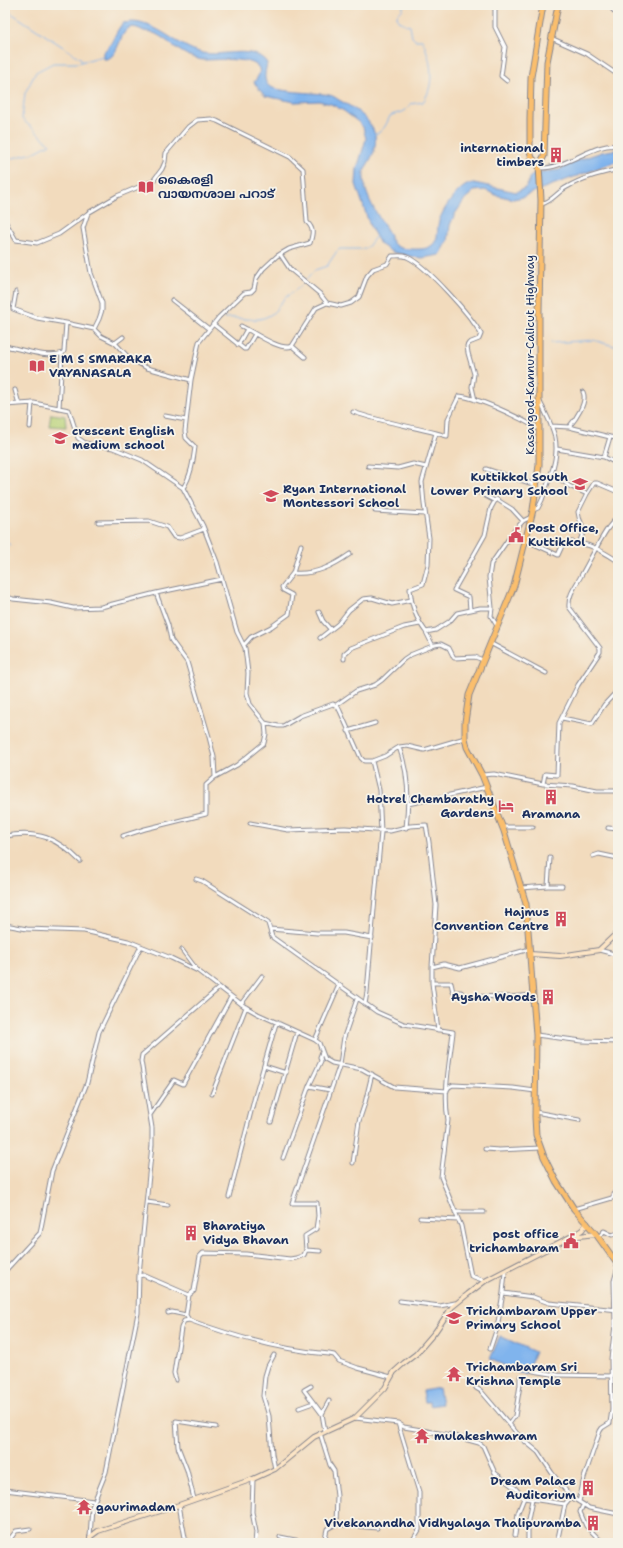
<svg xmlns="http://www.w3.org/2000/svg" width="623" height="1548" viewBox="0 0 623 1548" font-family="'Shantell Sans','Noto Sans Malayalam',sans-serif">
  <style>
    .green { fill: #b9d278; stroke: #6a806b }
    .water { fill: #80b4ed; stroke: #4e72a6 }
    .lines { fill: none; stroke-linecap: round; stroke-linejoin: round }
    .stream { stroke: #80b4ed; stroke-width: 1 }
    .street-casing { stroke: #86858e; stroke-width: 5 }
    .secondary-casing { stroke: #86858e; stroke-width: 6 }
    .highway-casing { stroke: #86858e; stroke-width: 7 }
    .street { stroke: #fff; stroke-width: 3 }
    .secondary { stroke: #fde5c5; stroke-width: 4 }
    .highway { stroke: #fabe6d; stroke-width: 5 }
    .labels { text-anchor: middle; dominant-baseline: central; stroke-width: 3.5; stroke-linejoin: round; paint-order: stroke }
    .poi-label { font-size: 12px; font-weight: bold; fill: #1b2f5e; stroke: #f7f3e8; text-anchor: start }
    .street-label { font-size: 12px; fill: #1b2f5e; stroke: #f7f3e8 }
  </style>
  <rect width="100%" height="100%" fill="#f7f3e8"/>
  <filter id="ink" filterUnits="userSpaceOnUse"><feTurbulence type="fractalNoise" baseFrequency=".025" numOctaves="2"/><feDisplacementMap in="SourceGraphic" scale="8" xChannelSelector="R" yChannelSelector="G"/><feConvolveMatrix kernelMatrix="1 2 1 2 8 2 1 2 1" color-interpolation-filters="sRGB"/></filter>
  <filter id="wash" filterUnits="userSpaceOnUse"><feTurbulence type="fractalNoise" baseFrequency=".012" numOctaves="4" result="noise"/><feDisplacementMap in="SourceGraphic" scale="16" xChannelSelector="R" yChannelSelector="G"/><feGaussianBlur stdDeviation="0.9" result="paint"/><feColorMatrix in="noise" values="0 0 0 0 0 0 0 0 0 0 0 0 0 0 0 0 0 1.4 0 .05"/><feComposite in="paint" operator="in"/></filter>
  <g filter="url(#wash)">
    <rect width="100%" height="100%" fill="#f2dbbd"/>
    <path class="green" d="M51,414L65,416L66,427L49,426Z"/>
    <path class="water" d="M131,22C158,22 177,47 203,53C222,57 254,44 267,63C266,69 263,78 267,84C272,93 317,92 329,95C332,95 336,98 339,100C354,108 368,116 374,132C377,139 375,152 371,158C369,163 365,167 364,172C362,192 376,213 387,230C390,234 390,240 393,243C397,248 404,249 410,249C416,249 425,250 431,246C440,240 436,230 439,221C443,209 460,183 474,183L516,192L525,188L528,184L529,178L535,173L559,170L573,162L602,152L618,149V161L533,192L523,197L513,199L496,195L485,190L474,191L465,199L455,214L450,225L448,241L440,255L422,258L414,257L392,252L380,244L370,226L356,184L357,169L366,139L363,127L357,121L344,111L331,104L319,101L295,102L265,96L258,88L254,82C278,54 216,60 204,60C200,60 196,58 192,57C178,52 168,40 156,34C152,32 148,32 144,31C140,29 136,27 132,27C118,29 120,61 103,59V52C114,44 113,34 123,23Z
      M500,1336L535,1352L525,1375L490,1359Z
      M439,1388L442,1404L430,1406L429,1402H425L423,1391Z"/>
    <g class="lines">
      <path class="stream" d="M5,9L83,60
        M374,135C384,131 386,125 390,116C399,111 405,115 410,104L423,102C436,84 431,58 422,40H415L412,37L410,26L398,21L397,15L403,9V5
        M5,160L33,153L50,144L22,119L25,93L36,72L53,63H77L103,56
        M306,280L315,270L327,266L337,251L340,249H366L376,236
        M224,318C239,316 256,324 270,315C277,311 280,302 286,297C292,292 299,289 303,283
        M551,343L593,340L618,347
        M5,541L10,545
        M617,622L618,621"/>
    </g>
  </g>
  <g filter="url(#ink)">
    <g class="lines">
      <g class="street-casing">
        <path id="street" d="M495,5V27L505,47L501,76L507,81
          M602,5L611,8L618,15
          M551,38L587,54L618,75
          M539,168C565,170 596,141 618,146
          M541,204C552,202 557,192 567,187C582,178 598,174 615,170L618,171
          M5,221L16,240L37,243L59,234L87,214
          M280,254L290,269L320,294L327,303
          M16,292L13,309L37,318L66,323
          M172,300L209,329
          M213,324L244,349H246L255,334
          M241,326C252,331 281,352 292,346L305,357
          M94,329L101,336L115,343L129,358L147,368L191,380
          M115,343L123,337
          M238,345L247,329
          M5,346C21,349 48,359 63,353L64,351L66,323L94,329L99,319L102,310V303L91,273L83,228L88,213L117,196L153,181L162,169L165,162L166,153L188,127L197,120L211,119L217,121L290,157L303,169L307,222C314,229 313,233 310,243L289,249L277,256L263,269L256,279L254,289L251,292L244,293L219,317L199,342L191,380L185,431L186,438L195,447C193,462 191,476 183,488
          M292,346L316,308L327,303L341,306L351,303L359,297L367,276L373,269L387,264L392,256C397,256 403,255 407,257C426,265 471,316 481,334L479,339L469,343L467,346L468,353L474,374L472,387L475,400
          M15,390L19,404
          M540,402C554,429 562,444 551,474
          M5,405L34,403L69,410L78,438L85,443L113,448L142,460L183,488L203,526L217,562L237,632L245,648L248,673L247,693L250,704L265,723L278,726H283L300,716L333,704L338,707L340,711L361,758L364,761H372L385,756L399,747L407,746L424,750L465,738
          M59,408L62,354
          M353,412C379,421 409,426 436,433
          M165,416L186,420
          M551,426L569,427C575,420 588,402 583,392
          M30,427L32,403
          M569,427L610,437
          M557,449L604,457L618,464
          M604,457L610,437L618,438
          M368,466L398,468L413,464L426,467
          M486,469L536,485
          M478,492L495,501
          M587,494L594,483H597L618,492
          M375,511L425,514
          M98,522L149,521L167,527L174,537L180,538L204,529
          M525,540L558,555L563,544L572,542L579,543C588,523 580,529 578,512L587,494L569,486L558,477L551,474L542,500L538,508L533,510
          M579,543C595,546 605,553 618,561
          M293,573C315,575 333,566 350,554
          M5,596L13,599L51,603L73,608L101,607L156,593L222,579
          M492,608L489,577L491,564L514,531L523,521L531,517
          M470,610L469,597L454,590L485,535L491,508L496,499L512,509L523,521
          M319,612L323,621L331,630
          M497,626L491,616L492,608H480L457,613L450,621L436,630L426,632C416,619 411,604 410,589L423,584L428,565L429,538L424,504L422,482L436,433L447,436L448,419L459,396C480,398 520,418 539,429
          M426,632L433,646
          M320,638L338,624L349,610L363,599L372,598L392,604L411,600
          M490,643L546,673
          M244,645L251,637L271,627L289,614L292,595L283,590L282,587L293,573L301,545
          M344,659V654L351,648L404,627L420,624
          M336,705L356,691L375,685L382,680L404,659L410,655L435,645L441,644L449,648L454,658L475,657L483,660
          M562,718L592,724L604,705L618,690
          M348,731L375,723
          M399,747C409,774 409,799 406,828
          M482,775L494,774L543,784L573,786L597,791H618
          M215,777L237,765L264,743L266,734L265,723
          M543,784L545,774L557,775L559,723L578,685L600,652V648L569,607C568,594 576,586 582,574C591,558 598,543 608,528C611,524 615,520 618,516
          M408,804L487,787
          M250,823L288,830L345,828L390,831L410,826L426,825L429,842L436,905L432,967
          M502,827H533
          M608,828L618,829
          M5,836C38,830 57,838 80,861
          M123,836L145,829L206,814V785L215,777L214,757L209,737L187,662L171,640L168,625L156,593
          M593,856L599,854L618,858
          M196,879L202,881L268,923L272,937L377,1012L404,1024L453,1032C450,1060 443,1092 448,1120L441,1177L461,1226L471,1276L485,1281
          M548,886H562
          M521,888L548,886L550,858
          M5,925L27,929L84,931L128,941L171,958L198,971L244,1006L258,1014L315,1040L319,1043L325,1059L332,1063L362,1069L394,1087L447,1091
          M270,929L317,933H344L372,938
          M182,950L197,970
          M599,950L618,955
          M432,983H451L453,992H461L465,996L510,997L533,995
          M241,1004L262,976
          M365,1004L367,992L374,909L381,832L379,790L372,761
          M438,1030L432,983V967L444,964L460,968L530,949
          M536,1035L582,1041L618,1042
          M315,1040L339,985
          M322,1052L320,1057L321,1061L309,1086L330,1090
          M264,1066L286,1073
          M447,1090L449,1087L453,1085L513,1088L535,1091
          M212,1094L246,1007
          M535,1112L579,1120
          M150,1115L174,1080L183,1084L231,997
          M271,1122L297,1032
          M485,1149L499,1150L541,1148
          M283,1158L309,1086
          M353,1163L359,1121L365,1103L372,1074
          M616,1191L618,1184
          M229,1197L254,1100L275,1027L277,1022
          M147,1202L168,1205
          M574,1209L612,1198L616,1191H618
          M455,1212H484
          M420,1218L458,1220
          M598,1238L604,1231L612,1235L618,1233
          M306,1250L320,1251
          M5,1271L40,1233L52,1171L87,1083L99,1032L141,946
          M505,1272L503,1293L533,1297L549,1303L618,1310
          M139,1276L143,1275L189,1295L186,1315L172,1312L168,1313
          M189,1295L194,1291L200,1256L203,1253L246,1254L290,1259L296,1258L304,1255L306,1250L305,1236L316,1229L318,1216L317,1203H292L340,1064L344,1037L357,999
          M400,1301L440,1306L455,1303
          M186,1315L189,1320C235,1337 280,1350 329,1354L334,1355L339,1361L358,1368L391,1377
          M490,1349L497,1328L503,1293
          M274,1355L268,1366L265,1376L263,1396L269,1416L272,1454L275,1469
          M533,1371L558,1375L612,1376
          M176,1380L174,1373L181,1328L184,1321L189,1320
          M311,1386L304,1390L322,1414L325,1431
          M476,1388L481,1391L521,1438L538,1452L552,1473L571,1497
          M299,1408L313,1403
          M322,1414L329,1401
          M355,1418L398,1423L404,1427L450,1435L479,1443L483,1446L495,1473L515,1488L524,1498L565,1504L571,1497L589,1508L618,1514
          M398,1423L419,1492V1530L411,1543
          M509,1424L515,1416L520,1385V1377
          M320,1433L330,1465L334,1471L337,1496L336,1524L327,1529L324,1543
          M253,1479L252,1512L256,1532L255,1543
          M5,1490L94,1501
          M194,1499L187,1470L178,1447L176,1421L216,1427
          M579,1502L584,1478L600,1431L602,1428L610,1423L612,1410L611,1359L615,1325L614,1281L618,1267
          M179,1505L186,1543
          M583,1505L580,1512L586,1526L603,1543
          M336,1524L377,1528
          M515,1535L518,1513L524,1498
          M90,1537L92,1507L106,1472L138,1313L139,1274L152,1145V1128L141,1061L142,1055L219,988
          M280,1537L300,1541V1543
          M7,1543L16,1531L30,1529
          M528,1543V1520L532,1500
          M557,1543L565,1504"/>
      </g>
      <g class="secondary-casing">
        <path id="secondary" d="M530,954L560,956L599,950L618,932
          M574,1235L582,1230L587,1223
          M90,1543V1537L98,1531L179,1505L253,1479L275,1469L314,1437L355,1418L385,1388L394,1372L404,1363L416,1354L435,1332L452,1307L468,1294L485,1281L570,1237L596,1234"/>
      </g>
      <g class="highway-casing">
        <path id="highway" d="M543,5L531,77L530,119V151L532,158L539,165L541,200L539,312V465L533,510L514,586L469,695L465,722V738L467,747L482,775L504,831L526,904L536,1035L535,1117L536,1135L544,1157L556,1181L574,1209L596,1234L618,1265
          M539,165L542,160L544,156L547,62L558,5"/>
      </g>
      <use href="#street" class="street"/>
      <use href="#secondary" class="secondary"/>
      <use href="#highway" class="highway"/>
    </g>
  </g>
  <defs>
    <g id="building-bare" transform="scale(1.2)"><path d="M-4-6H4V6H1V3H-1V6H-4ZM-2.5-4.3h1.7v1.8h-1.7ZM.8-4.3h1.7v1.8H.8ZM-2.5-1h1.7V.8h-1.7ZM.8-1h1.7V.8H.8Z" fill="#d1495b" stroke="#f7f3e8" stroke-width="2.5" paint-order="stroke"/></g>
    <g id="library-bare" transform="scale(1.2)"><path d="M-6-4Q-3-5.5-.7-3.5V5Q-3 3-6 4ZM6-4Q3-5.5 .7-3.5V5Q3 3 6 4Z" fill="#d1495b" stroke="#f7f3e8" stroke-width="2.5" paint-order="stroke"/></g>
    <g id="school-bare" transform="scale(1.2)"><path d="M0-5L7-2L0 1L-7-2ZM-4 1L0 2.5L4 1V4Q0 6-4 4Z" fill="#d1495b" stroke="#f7f3e8" stroke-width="2.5" paint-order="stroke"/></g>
    <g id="civic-bare" transform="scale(1.2)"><path d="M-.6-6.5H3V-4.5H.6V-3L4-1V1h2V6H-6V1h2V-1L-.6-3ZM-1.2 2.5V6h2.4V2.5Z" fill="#d1495b" stroke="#f7f3e8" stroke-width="2.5" paint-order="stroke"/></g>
    <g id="hotel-bare" transform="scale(1.2)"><path d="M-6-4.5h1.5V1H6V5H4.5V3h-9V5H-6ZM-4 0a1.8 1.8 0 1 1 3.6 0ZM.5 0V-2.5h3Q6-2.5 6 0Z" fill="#d1495b" stroke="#f7f3e8" stroke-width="2.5" paint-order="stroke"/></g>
    <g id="temple-bare" transform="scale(1.2)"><path d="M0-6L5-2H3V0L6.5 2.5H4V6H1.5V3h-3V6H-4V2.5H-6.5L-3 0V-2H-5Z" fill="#d1495b" stroke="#f7f3e8" stroke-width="2.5" paint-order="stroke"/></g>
  </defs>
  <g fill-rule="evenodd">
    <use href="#building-bare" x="556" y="155"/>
    <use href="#library-bare" x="146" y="187"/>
    <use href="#library-bare" x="37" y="366"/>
    <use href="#school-bare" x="60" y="438"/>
    <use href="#school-bare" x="580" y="484"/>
    <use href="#school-bare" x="271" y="496"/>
    <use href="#civic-bare" x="516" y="535"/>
    <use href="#building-bare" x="551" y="797"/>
    <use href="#hotel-bare" x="506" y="806"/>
    <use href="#building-bare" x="561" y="919"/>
    <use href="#building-bare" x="548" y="997"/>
    <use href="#building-bare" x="191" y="1233"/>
    <use href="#civic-bare" x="571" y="1241"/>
    <use href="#school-bare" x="454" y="1318"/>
    <use href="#temple-bare" x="454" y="1374"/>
    <use href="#temple-bare" x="422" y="1436"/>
    <use href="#building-bare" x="588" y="1488"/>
    <use href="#temple-bare" x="84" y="1507"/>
    <use href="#building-bare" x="593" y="1523"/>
  </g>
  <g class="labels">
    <g class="poi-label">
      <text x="544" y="148" text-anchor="end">international<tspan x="544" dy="14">timbers</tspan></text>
      <text x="158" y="180">കൈരളി<tspan x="158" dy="14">വായനശാല പറാട്</tspan></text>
      <text x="49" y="359">E M S SMARAKA<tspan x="49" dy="14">VAYANASALA</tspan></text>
      <text x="72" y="431">crescent English<tspan x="72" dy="14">medium school</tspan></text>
      <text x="568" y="477" text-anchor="end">Kuttikkol South<tspan x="568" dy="14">Lower Primary School</tspan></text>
      <text x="283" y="489">Ryan International<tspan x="283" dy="14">Montessori School</tspan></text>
      <text x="528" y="528">Post Office,<tspan x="528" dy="14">Kuttikkol</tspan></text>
      <text x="494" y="799" text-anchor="end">Hotrel Chembarathy<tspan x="494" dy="14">Gardens</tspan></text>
      <text x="551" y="814" text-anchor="middle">Aramana</text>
      <text x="549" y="912" text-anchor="end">Hajmus<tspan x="549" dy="14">Convention Centre</tspan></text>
      <text x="536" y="997" text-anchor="end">Aysha Woods</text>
      <text x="203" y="1226">Bharatiya<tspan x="203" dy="14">Vidya Bhavan</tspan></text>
      <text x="559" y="1234" text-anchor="end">post office<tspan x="559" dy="14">trichambaram</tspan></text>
      <text x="466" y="1311">Trichambaram Upper<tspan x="466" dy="14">Primary School</tspan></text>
      <text x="466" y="1367">Trichambaram Sri<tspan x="466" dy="14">Krishna Temple</tspan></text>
      <text x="434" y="1436">mulakeshwaram</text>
      <text x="576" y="1481" text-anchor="end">Dream Palace<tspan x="576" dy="14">Auditorium</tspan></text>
      <text x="96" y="1507">gaurimadam</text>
      <text x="581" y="1523" text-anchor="end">Vivekanandha Vidhyalaya Thalipuramba</text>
    </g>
    <g class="street-label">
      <text transform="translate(530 355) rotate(-90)">Kasargod-Kannur-Calicut Highway</text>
    </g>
  </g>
  <rect width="623" height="1548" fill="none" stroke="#f7f3e8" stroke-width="20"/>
</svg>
